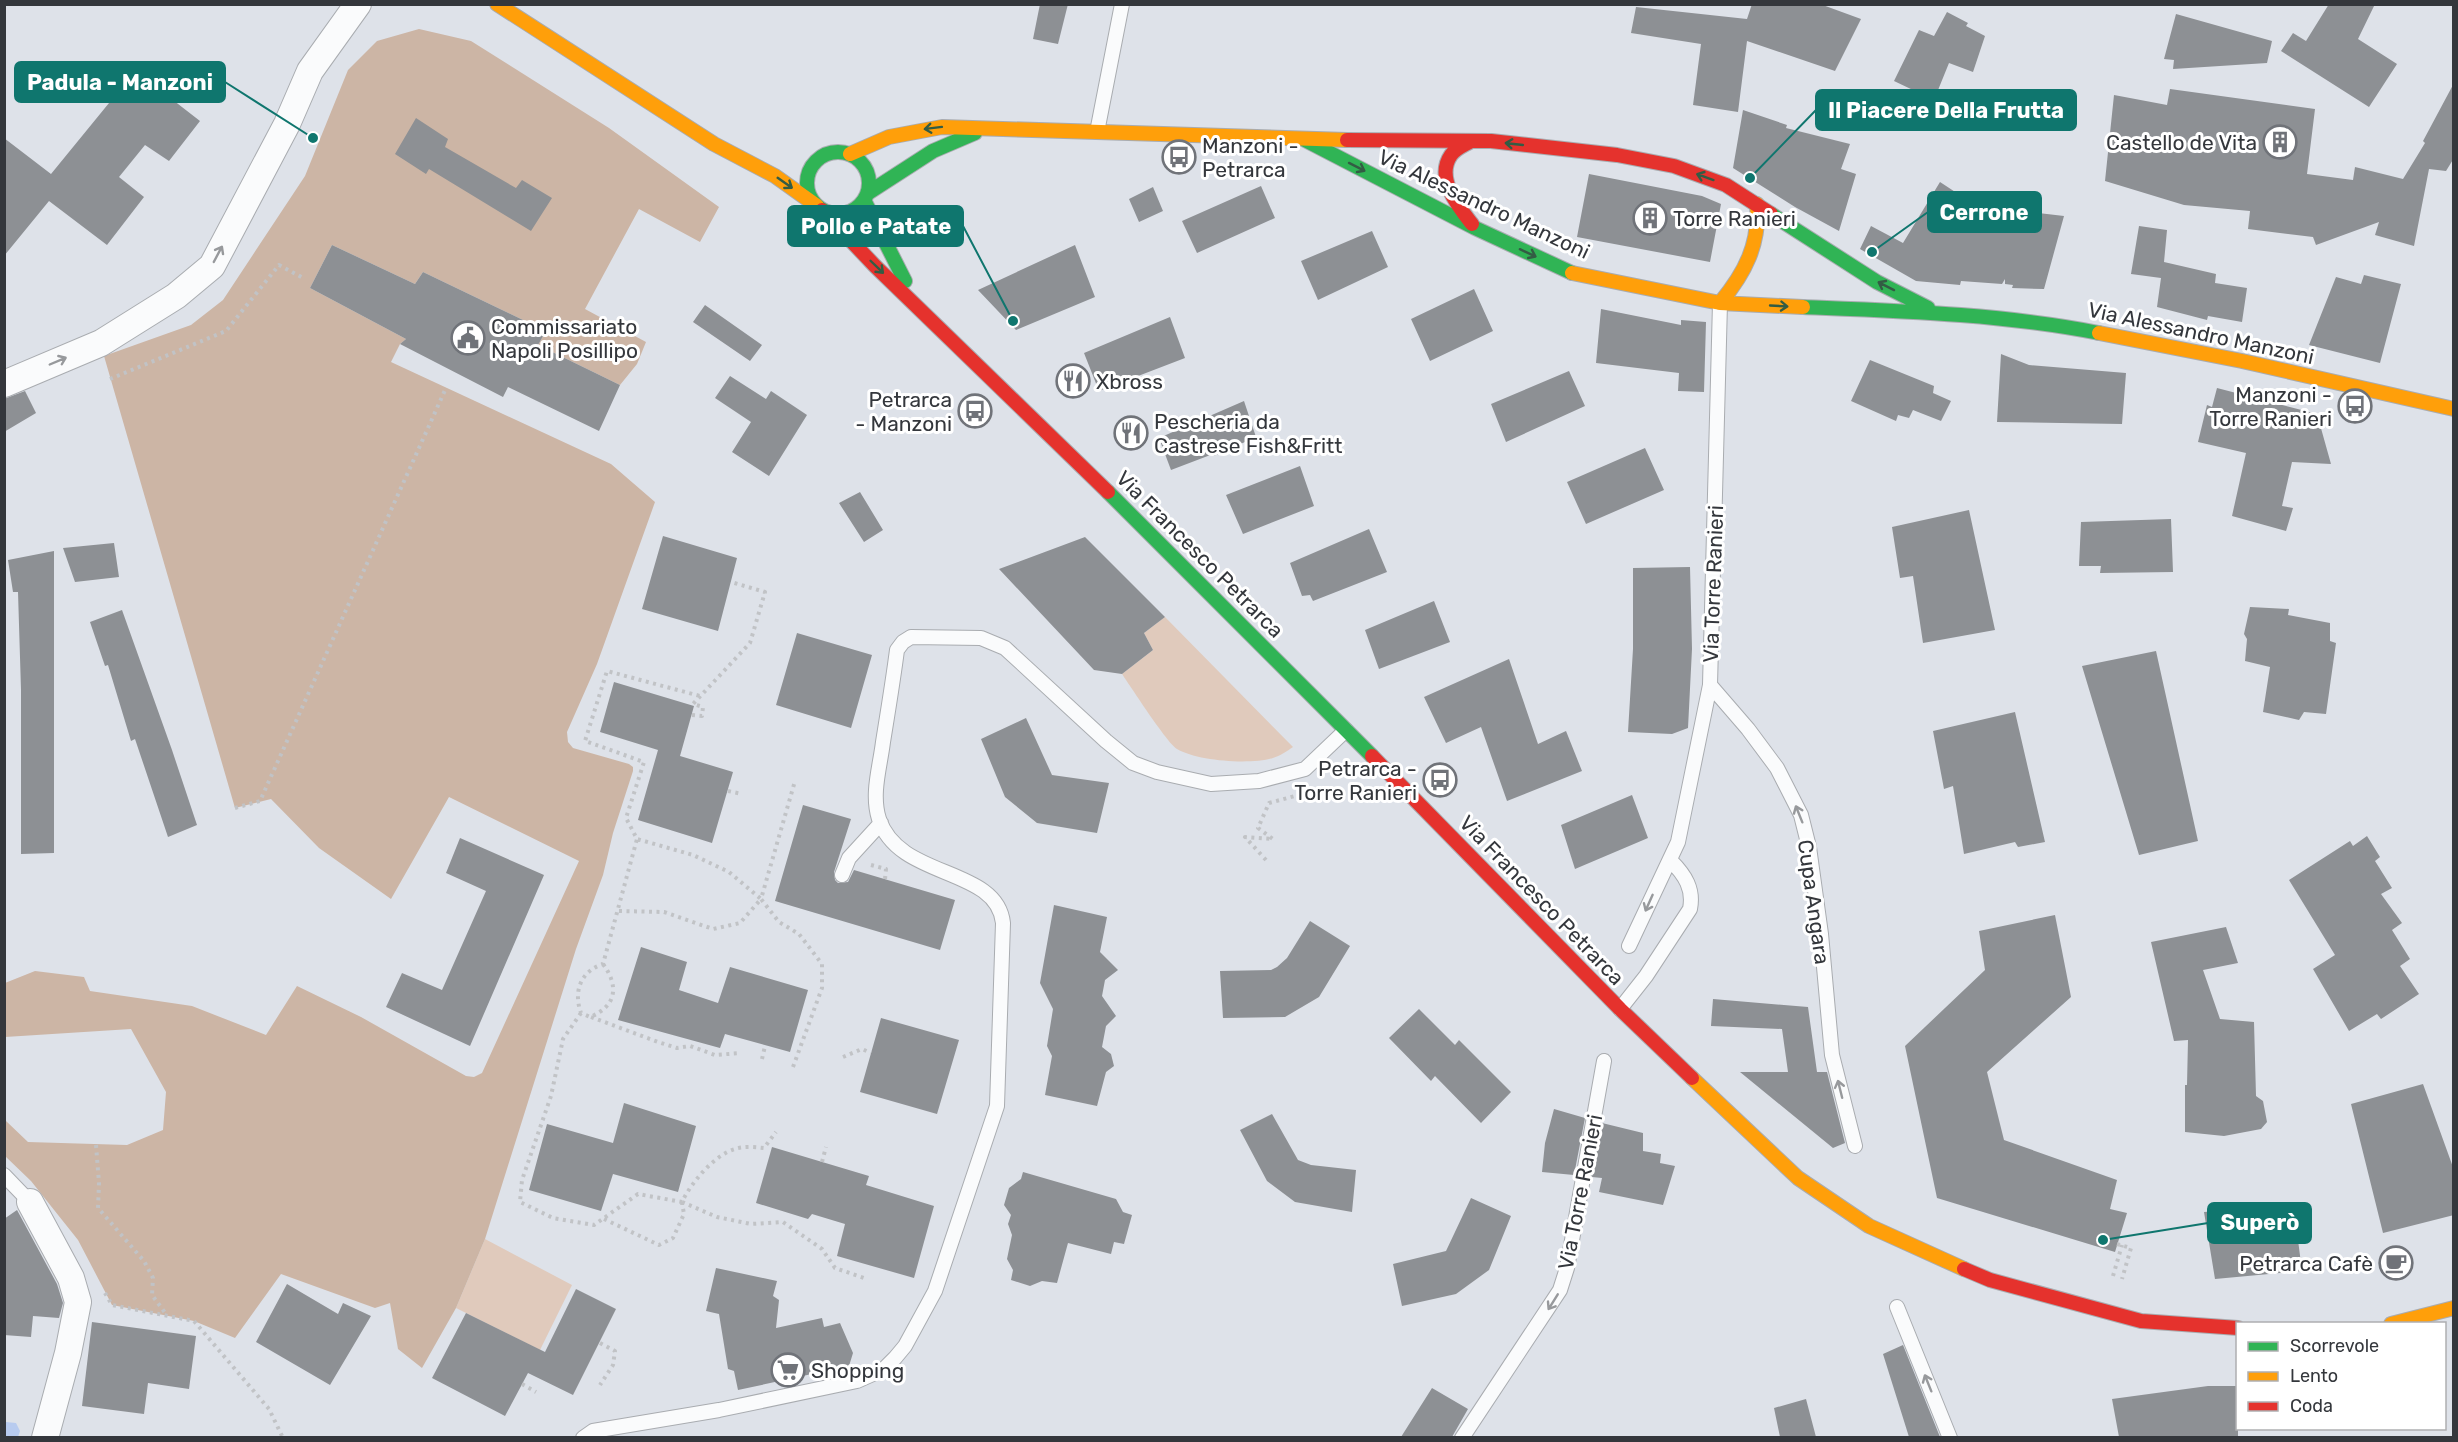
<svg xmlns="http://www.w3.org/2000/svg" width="2458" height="1442" viewBox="0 0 2458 1442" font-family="Rubik,sans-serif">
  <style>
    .green { fill: #e0cabc }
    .forest { fill: #ccb5a5 }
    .water { fill: #b8cbef }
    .building { fill: #8d9094 }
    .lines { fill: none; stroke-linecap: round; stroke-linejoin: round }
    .lane-casing { stroke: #a9acb0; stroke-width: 16 }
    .street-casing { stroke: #a9acb0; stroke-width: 28 }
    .fast-casing { stroke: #a9acb0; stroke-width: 16 }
    .slow-casing { stroke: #a9acb0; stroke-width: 16 }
    .jam-casing { stroke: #a9acb0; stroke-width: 16 }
    .path { stroke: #c1c3c6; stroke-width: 4; stroke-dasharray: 3 4.5; stroke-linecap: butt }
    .lane { stroke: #fafbfc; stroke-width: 14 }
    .street { stroke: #fafbfc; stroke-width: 26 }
    .fast { stroke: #30b455; stroke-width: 14 }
    .slow { stroke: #ff9f0a; stroke-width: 14 }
    .jam { stroke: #e5322d; stroke-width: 14 }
    .oneway { stroke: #335c44 }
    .oneway2 { stroke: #97999c }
    .labels { text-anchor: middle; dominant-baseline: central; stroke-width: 6; stroke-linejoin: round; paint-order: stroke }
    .poi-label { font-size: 21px; fill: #34373c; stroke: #fff; text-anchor: start }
    .street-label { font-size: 21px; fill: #34373c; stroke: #fff }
    .leader { fill: none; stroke: #0f766e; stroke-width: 2 }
    .callout-dot { fill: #0f766e; stroke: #fff; stroke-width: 2 }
    .callout { fill: #0f766e; stroke: #0f766e; stroke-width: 2 }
    .callout-label { font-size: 22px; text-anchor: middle; font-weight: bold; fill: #fff }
  </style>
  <rect width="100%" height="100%" fill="#dee2e9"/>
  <path class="green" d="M1165,617L1293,747C1287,751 1280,756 1273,758C1250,765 1197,761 1177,749C1167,743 1131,687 1122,674L1153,650L1144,633Z
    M485,1239L572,1285L540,1350L456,1308Z"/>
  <path class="forest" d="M419,29L471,41L609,128L719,207L700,242L639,209L585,309L646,342L637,364L620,385L538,345L546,331L423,272L415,284L332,245L310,288L406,339L400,344L391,362L611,464L655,502L597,664L567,732L568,742L573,748L629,764L633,767V771L613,833L603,875L576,949L485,1239L456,1308L422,1368L398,1349L390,1303L375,1308L281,1274L235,1338L194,1321L112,1305L78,1240L31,1181L5,1156V1103L6,1121L28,1142L127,1145L163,1130L166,1092L131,1029L5,1037V983L35,971L84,977L90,991L192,1006L266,1035L297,986L361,1017L466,1076L474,1077L482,1073L579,861L449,797L391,899L319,848L271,799L235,808L104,356L191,325L223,300L305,176L348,70L377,41Z"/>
  <path class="water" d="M6,1422L16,1423L20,1431L18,1437H5Z"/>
  <path class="building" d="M1040,4H1068L1058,44L1033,39Z
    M1752,4H1820L1861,19L1835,71L1747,41L1738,112L1693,105L1701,44L1631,33L1636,7L1747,19Z
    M2329,4H2375L2358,39L2397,64L2369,107L2281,51L2293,33L2306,41Z
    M1947,12L1968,23L1966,26L1985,36L1973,72L1949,63L1934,100L1894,81L1919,30L1934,36Z
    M2176,14L2272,41L2267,63L2173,69L2174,60L2164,59Z
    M142,76L200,121L169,161L145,145L119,177L144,197L107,245L49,201L4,256V138L51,174L118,92L126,97Z
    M2454,83V158L2446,171L2429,169L2414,246L2375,235L2379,222L2316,245L2313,237L2248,229L2250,211L2184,205L2105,181L2114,95L2167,105L2170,89L2315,109L2307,174L2353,180L2355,167L2403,179L2425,143L2423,141Z
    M1743,110L1787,125L1786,128L1850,144L1841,169L1856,174L1839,231L1795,207L1733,168Z
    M416,118L448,139L445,147L516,188L522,180L552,198L531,231L429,169L426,174L395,154Z
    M1589,174L1702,196L1721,204L1710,262L1577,237Z
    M1940,182L1972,203L2028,218L2029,212L2064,216L2044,289L2012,288L2013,285L2005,284V279L2002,284L1961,281L1960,285L1916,281L1860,249L1871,226L1903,243Z
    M1261,186L1275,218L1197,253L1182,221Z
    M1153,187L1163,211L1139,222L1129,199Z
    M2139,226L2167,230L2164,262L2216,274L2215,283L2247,288L2242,322L2208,316L2207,320L2157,307L2161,278L2131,274Z
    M1372,231L1388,267L1318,300L1301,261Z
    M332,245L415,284L423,272L546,331L538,345L620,385L599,431L508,387L503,397L400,344L406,339L310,288Z
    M1075,245L1095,297L1016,330L978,290Z
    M2364,275L2401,284L2380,363L2309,345L2336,277L2361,284Z
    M1474,289L1493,331L1430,361L1411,319Z
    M705,305L762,345L750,361L693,322Z
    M1601,309L1681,325V320L1706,322L1704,392L1678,391L1679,373L1596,363Z
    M1170,317L1185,358L1099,391L1084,353Z
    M2001,354L2029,365L2126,373L2122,424L1997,422Z
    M1870,360L1934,386L1933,393L1951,401L1941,421L1913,410L1909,418L1898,415L1896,421L1851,401Z
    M1569,371L1585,406L1506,442L1491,404Z
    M730,376L766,399L771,391L807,415L769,476L732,452L751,422L715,398Z
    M2217,388L2317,414L2331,464L2292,462L2282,506L2293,508L2286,531L2232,516L2246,453L2198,442L2207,405L2212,407Z
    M25,391L36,413L4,432V399Z
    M1244,401L1256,437L1214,456L1213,454L1171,470L1159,438Z
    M1645,448L1664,490L1586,524L1567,482Z
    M1300,466L1314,506L1243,534L1226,495Z
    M860,492L883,530L864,542L839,503Z
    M1969,510L1995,630L1923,643L1913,576L1900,578L1892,527Z
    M2171,519L2173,572L2100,573L2101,566H2079L2081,522Z
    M1369,529L1387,572L1313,601L1310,595L1302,596L1290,563Z
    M663,536L737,558L718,631L642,609Z
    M1085,537L1165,617L1144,633L1153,650L1122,674L1094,670L999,569Z
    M114,543L119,577L75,582L63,548Z
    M54,551V853L21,854V690L18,592H13L8,560Z
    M1690,567L1692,649L1688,728L1672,734L1628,732L1633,649V568Z
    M1434,601L1450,642L1379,669L1365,630Z
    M2250,607L2289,609L2288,615L2330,623V641L2336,643L2326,714L2304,712L2299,720L2263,712L2270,667L2245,661L2247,639L2244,634Z
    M122,610L172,750L197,825L168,837L135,739L131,741L108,665L105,666L90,622Z
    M797,633L872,655L851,728L776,705Z
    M2156,651L2198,841L2139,855L2082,666Z
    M1509,659L1538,744L1566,731L1582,771L1507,801L1481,727L1446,743L1424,697Z
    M614,682L694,706L680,756L733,772L712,843L638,820L658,750L600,732Z
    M2015,712L2045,842L2018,847L2015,842L1964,854L1953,786L1944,789L1933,731Z
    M1026,718L1052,775L1109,783L1097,833L1037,823L1005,797L981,739Z
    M1632,795L1648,838L1575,869L1561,825Z
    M803,805L851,819L834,872L835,880L838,883L848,882L854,870L955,900L940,950L775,901Z
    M2367,836L2380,857L2375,861L2392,888L2381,894L2402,923L2392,930L2410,959L2400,966L2419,994L2381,1019L2377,1014L2349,1031L2313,969L2335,955L2289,880L2350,841L2353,846Z
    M460,838L544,875L470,1046L386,1007L402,973L442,990L486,891L446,873Z
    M1054,905L1107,917L1100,952L1118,970L1105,980L1102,996L1116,1016L1106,1026L1102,1047L1111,1054L1114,1066L1106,1072L1097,1106L1045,1095L1052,1056L1047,1046L1053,1009L1040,983Z
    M2055,915L2071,997L1987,1072L2004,1140L2117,1180L2110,1209L2127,1213L2115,1252L1937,1198L1905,1046L1985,970L1979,931Z
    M1310,921L1350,946L1319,997L1285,1017L1223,1018L1220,971L1271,970L1277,967L1287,958Z
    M2226,927L2238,963L2203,970L2220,1019L2254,1022L2256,1096L2263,1101L2267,1122L2261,1129L2224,1136L2185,1132V1085H2187L2188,1040L2174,1041L2151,942Z
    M641,947L687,962L679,990L718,1003L730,967L808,990L790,1052L725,1034L720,1048L618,1020Z
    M1713,999L1808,1007L1817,1072H1827L1845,1143L1833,1148L1740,1072H1788L1782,1029L1711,1026Z
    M1419,1009L1455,1045L1459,1040L1511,1092L1481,1123L1435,1076L1431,1081L1389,1038Z
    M881,1018L959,1040L937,1114L860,1092Z
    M2423,1084L2454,1170V1215L2383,1233L2351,1104Z
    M624,1103L696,1126L678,1192L613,1174L601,1211L529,1190L547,1124L613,1143Z
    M1554,1109L1585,1118L1574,1175L1542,1172L1545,1143Z
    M1272,1114L1298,1160L1311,1165L1356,1170L1352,1212L1295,1202L1267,1181L1240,1130Z
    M1602,1123L1643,1133V1151L1661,1154L1660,1163L1675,1166L1663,1205L1599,1192L1602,1178L1592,1177Z
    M772,1147L869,1176L866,1185L934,1206L914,1278L837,1256L845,1224L812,1214L808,1219L756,1203Z
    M1023,1172L1116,1199L1123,1212L1132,1215L1124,1244L1114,1242L1111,1254L1068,1243L1057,1283L1042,1281L1030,1286L1011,1280L1013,1270L1007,1259L1012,1235L1008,1224L1011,1215L1004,1205L1009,1188L1021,1179Z
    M1471,1198L1511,1216L1489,1270L1456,1294L1402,1306L1393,1264L1446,1251Z
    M2243,1209H2294L2302,1271L2215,1279L2204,1212Z
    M17,1210L57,1284L63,1303L59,1318L33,1316L31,1337L4,1335V1219Z
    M716,1268L777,1281L773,1296L779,1300L776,1328L822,1318L824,1327L840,1323L853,1353L849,1366L738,1390L734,1371L728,1369L719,1314L706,1311Z
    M287,1284L338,1314L343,1303L371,1316L330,1385L256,1342Z
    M576,1289L616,1309L573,1395L528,1373L505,1416L432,1378L466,1313L545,1352Z
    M92,1322L196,1336L189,1389L148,1383L144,1414L82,1406Z
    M1903,1345L1940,1437H1909L1883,1354Z
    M2208,1386H2238V1437H2119L2112,1399Z
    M1432,1388L1468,1409L1452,1437H1401Z
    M1806,1399L1816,1437H1780L1774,1408Z"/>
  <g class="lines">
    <g class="lane-casing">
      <path id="lane" d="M1097,132L1122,4
        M1710,685L1748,729L1777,768L1801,815L1809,847L1821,934L1832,1055L1855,1146
        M842,875L849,858L881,823
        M1629,946L1678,842L1710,685L1720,303
        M1620,1009L1646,976L1690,909C1694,889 1685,875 1671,861
        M4,1175L30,1202
        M1897,1307L1950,1438
        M583,1438L593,1431L719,1410L857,1381L884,1369L895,1358L905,1346L935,1291L997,1106L1003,923C997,866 899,880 879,819C871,794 880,767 883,742C888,711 893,681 897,650L903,642L911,637L981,638L1005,648L1106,741L1133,763L1157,772L1211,784L1259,781L1305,769L1346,730
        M1462,1438L1560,1290L1567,1268L1604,1061"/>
    </g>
    <g class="street-casing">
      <path id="street" d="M4,384L101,343L176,296L212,266L287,124L310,71L358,4
        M30,1202L71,1278L78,1302L68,1353L45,1438"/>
    </g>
    <g class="fast-casing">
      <path id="fast" d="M1305,140L1475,228L1572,273
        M807 183a31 31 0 1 1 62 0a31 31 0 1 1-62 0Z
        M868,193L933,151L975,133
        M864,200L905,281
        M1771,214L1877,282L1928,308
        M1803,307C1902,311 2002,314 2099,333
        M1108,492L1372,756"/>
    </g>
    <g class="slow-casing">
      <path id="slow" d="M497,4L714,144L775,176L817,206
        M850,154L889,137L942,127L1347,140
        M1572,273L1720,303L1803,307
        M1720,303C1745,273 1760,244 1757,204
        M2099,333L2242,361L2454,409
        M1692,1078L1798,1178L1869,1226L1964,1269
        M2391,1324L2454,1308"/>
    </g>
    <g class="jam-casing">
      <path id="jam" d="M1347,140L1491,141L1617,155L1674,166L1726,185L1771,214
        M1471,141C1465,145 1456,148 1451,155C1435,178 1458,206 1472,224
        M822,210L875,266L1108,492
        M1372,756L1620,1009L1692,1078
        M1964,1269L1990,1280L2141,1321L2238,1328"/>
    </g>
    <path class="path" d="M110,379L226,331L279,265L305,279
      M692,715L702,716L703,707L693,704L750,643L765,592L731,582
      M728,791L742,794
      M235,808L260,801L446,388
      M1266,860L1245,837L1273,839L1258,828L1269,803L1295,796
      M871,865L886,869L885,879
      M619,911L664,912L713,929L740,923L761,899L729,872L693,855L637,839
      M603,964C619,986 617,1006 590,1017L581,1013C573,991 581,971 603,964L637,839L626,818L644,762L585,741L607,671L700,696
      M581,1013L563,1039L551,1096L522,1180L520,1202L553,1218L594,1225L638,1194L682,1202C691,1183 714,1155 735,1149C744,1146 755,1147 764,1148L776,1132
      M591,1017L658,1042L677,1048L690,1046L715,1055L741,1053
      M843,1057L862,1049L871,1053
      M762,1059L765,1046
      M793,1067L822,988V964L799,934L779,922L761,899L795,781
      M96,1145L99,1183L98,1208L144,1261L153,1278L152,1295L166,1314
      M822,1162L826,1147
      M682,1202L717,1217L751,1224L783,1222L822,1249L835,1268L867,1279
      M604,1219L659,1245L673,1238L684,1214L682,1203
      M2117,1244L2131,1248L2122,1279
      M2113,1276L2122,1245
      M105,1293L112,1305L194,1321L269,1409L283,1438
      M600,1343L615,1351L613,1365L600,1385
      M522,1384L536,1392"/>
    <use href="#lane" class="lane"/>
    <use href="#street" class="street"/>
    <use href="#fast" class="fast"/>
    <use href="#slow" class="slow"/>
    <use href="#jam" class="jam"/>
  </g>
  <defs><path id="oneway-shaft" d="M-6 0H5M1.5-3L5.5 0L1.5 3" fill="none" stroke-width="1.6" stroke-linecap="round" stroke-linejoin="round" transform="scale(1.5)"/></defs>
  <g class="oneway">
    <use href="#oneway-shaft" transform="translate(933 128) rotate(173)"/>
    <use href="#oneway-shaft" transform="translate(1514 144) rotate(-174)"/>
    <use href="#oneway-shaft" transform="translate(1357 167) rotate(27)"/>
    <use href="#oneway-shaft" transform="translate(1705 177) rotate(-160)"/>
    <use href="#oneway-shaft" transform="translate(785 183) rotate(35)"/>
    <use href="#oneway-shaft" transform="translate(1528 253) rotate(25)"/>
    <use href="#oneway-shaft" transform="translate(877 267) rotate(44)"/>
    <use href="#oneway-shaft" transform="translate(1886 286) rotate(-153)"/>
    <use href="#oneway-shaft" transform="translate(1779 306) rotate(3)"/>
  </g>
  <g class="oneway2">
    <use href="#oneway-shaft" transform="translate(218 254) rotate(-62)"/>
    <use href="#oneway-shaft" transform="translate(58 361) rotate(-23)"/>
    <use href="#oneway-shaft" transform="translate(1799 814) rotate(-112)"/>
    <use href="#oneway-shaft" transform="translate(1649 903) rotate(114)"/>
    <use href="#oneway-shaft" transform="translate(1840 1089) rotate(-104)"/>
    <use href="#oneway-shaft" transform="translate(1553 1302) rotate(122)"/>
    <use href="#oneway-shaft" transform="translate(1928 1383) rotate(-112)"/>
  </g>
  <defs>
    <g id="building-ring" transform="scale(1.725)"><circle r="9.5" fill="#fff" stroke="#707379" stroke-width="1.5"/><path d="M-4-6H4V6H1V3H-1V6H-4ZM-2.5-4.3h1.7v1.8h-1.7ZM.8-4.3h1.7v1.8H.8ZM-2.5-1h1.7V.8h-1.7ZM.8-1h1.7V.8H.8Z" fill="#707379"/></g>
    <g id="bus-ring" transform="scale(1.725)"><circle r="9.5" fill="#fff" stroke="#707379" stroke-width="1.5"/><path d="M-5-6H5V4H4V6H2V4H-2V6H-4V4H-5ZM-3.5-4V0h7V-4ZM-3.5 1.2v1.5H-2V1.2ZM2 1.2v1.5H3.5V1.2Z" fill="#707379"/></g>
    <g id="civic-ring" transform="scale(1.725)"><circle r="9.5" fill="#fff" stroke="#707379" stroke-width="1.5"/><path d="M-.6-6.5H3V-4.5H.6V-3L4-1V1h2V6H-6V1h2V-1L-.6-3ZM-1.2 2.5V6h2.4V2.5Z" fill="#707379"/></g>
    <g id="restaurant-ring" transform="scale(1.725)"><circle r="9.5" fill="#fff" stroke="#707379" stroke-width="1.5"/><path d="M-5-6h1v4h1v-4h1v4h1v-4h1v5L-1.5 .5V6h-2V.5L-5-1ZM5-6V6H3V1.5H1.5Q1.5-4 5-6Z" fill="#707379"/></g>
    <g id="cafe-ring" transform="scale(1.725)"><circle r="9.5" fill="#fff" stroke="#707379" stroke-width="1.5"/><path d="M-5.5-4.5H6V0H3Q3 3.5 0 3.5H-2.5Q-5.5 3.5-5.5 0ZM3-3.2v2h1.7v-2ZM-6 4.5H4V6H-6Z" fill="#707379"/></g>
    <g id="supermarket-ring" transform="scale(1.725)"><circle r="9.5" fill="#fff" stroke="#707379" stroke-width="1.5"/><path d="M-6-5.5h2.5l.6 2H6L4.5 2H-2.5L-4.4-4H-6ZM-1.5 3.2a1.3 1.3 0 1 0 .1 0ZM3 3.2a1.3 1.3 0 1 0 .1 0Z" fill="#707379"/></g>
  </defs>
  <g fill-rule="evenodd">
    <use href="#building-ring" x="2280" y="142"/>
    <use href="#bus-ring" x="1179" y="157"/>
    <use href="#building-ring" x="1650" y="218"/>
    <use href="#civic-ring" x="468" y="338"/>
    <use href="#restaurant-ring" x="1073" y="381"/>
    <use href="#bus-ring" x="2355" y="406"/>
    <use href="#bus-ring" x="975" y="411"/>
    <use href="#restaurant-ring" x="1131" y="433"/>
    <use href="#bus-ring" x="1440" y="780"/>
    <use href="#cafe-ring" x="2396" y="1263"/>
    <use href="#supermarket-ring" x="788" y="1370"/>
  </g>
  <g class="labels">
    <g class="poi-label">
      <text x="2257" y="142" text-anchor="end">Castello de Vita</text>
      <text x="1202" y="145">Manzoni -<tspan x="1202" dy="24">Petrarca</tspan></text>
      <text x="1673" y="218">Torre Ranieri</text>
      <text x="491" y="326">Commissariato<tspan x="491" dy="24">Napoli Posillipo</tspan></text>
      <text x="1096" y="381">Xbross</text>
      <text x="2332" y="394" text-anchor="end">Manzoni -<tspan x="2332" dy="24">Torre Ranieri</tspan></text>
      <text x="952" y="399" text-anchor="end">Petrarca<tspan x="952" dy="24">- Manzoni</tspan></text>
      <text x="1154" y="421">Pescheria da<tspan x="1154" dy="24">Castrese Fish&amp;Fritt</tspan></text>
      <text x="1417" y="768" text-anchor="end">Petrarca -<tspan x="1417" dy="24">Torre Ranieri</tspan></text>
      <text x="2373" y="1263" text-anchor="end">Petrarca Cafè</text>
      <text x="811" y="1370">Shopping</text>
    </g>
    <g class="street-label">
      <text transform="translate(1484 204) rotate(25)">Via Alessandro Manzoni</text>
      <text transform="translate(2201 333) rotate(12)">Via Alessandro Manzoni</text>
      <text transform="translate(1200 554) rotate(45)">Via Francesco Petrarca</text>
      <text transform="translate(1713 584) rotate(-88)">Via Torre Ranieri</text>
      <text transform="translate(1542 900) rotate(46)">Via Francesco Petrarca</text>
      <text transform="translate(1814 902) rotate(82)">Cupa Angara</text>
      <text transform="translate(1580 1192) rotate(-79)">Via Torre Ranieri</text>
    </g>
  </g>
  <path class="leader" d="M313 138L225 82M1750 178L1816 110M1872 252L1928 212M1013 321L963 226M2103 1240L2208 1223"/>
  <g class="callout-dot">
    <circle cx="313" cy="138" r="6"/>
    <circle cx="1750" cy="178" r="6"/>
    <circle cx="1872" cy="252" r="6"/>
    <circle cx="1013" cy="321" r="6"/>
    <circle cx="2103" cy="1240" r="6"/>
  </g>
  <g class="callout">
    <rect x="15" y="62" width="210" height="40" rx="6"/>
    <rect x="1816" y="90" width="260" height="40" rx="6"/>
    <rect x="1928" y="192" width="113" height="40" rx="6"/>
    <rect x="788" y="206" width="175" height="40" rx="6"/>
    <rect x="2208" y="1203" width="103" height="40" rx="6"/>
  </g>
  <g class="callout-label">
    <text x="120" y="90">Padula - Manzoni</text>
    <text x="1946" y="118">Il Piacere Della Frutta</text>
    <text x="1984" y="220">Cerrone</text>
    <text x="876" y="234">Pollo e Patate</text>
    <text x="2260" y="1230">Superò</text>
  </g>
  <rect width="2458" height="1442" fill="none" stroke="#34373c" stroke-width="12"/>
  <rect x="2236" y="1322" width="210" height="108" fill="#ffffff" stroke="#aeafb1" stroke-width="1.5"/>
  <rect x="2248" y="1342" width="30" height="9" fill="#30b455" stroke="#aeafb1" stroke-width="1.5"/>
  <text x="2290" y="1352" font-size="18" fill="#34373c">Scorrevole</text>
  <rect x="2248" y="1372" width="30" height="9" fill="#ff9f0a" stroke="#aeafb1" stroke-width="1.5"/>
  <text x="2290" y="1382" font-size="18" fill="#34373c">Lento</text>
  <rect x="2248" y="1402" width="30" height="9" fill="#e5322d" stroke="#aeafb1" stroke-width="1.5"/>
  <text x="2290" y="1412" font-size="18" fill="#34373c">Coda</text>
</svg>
